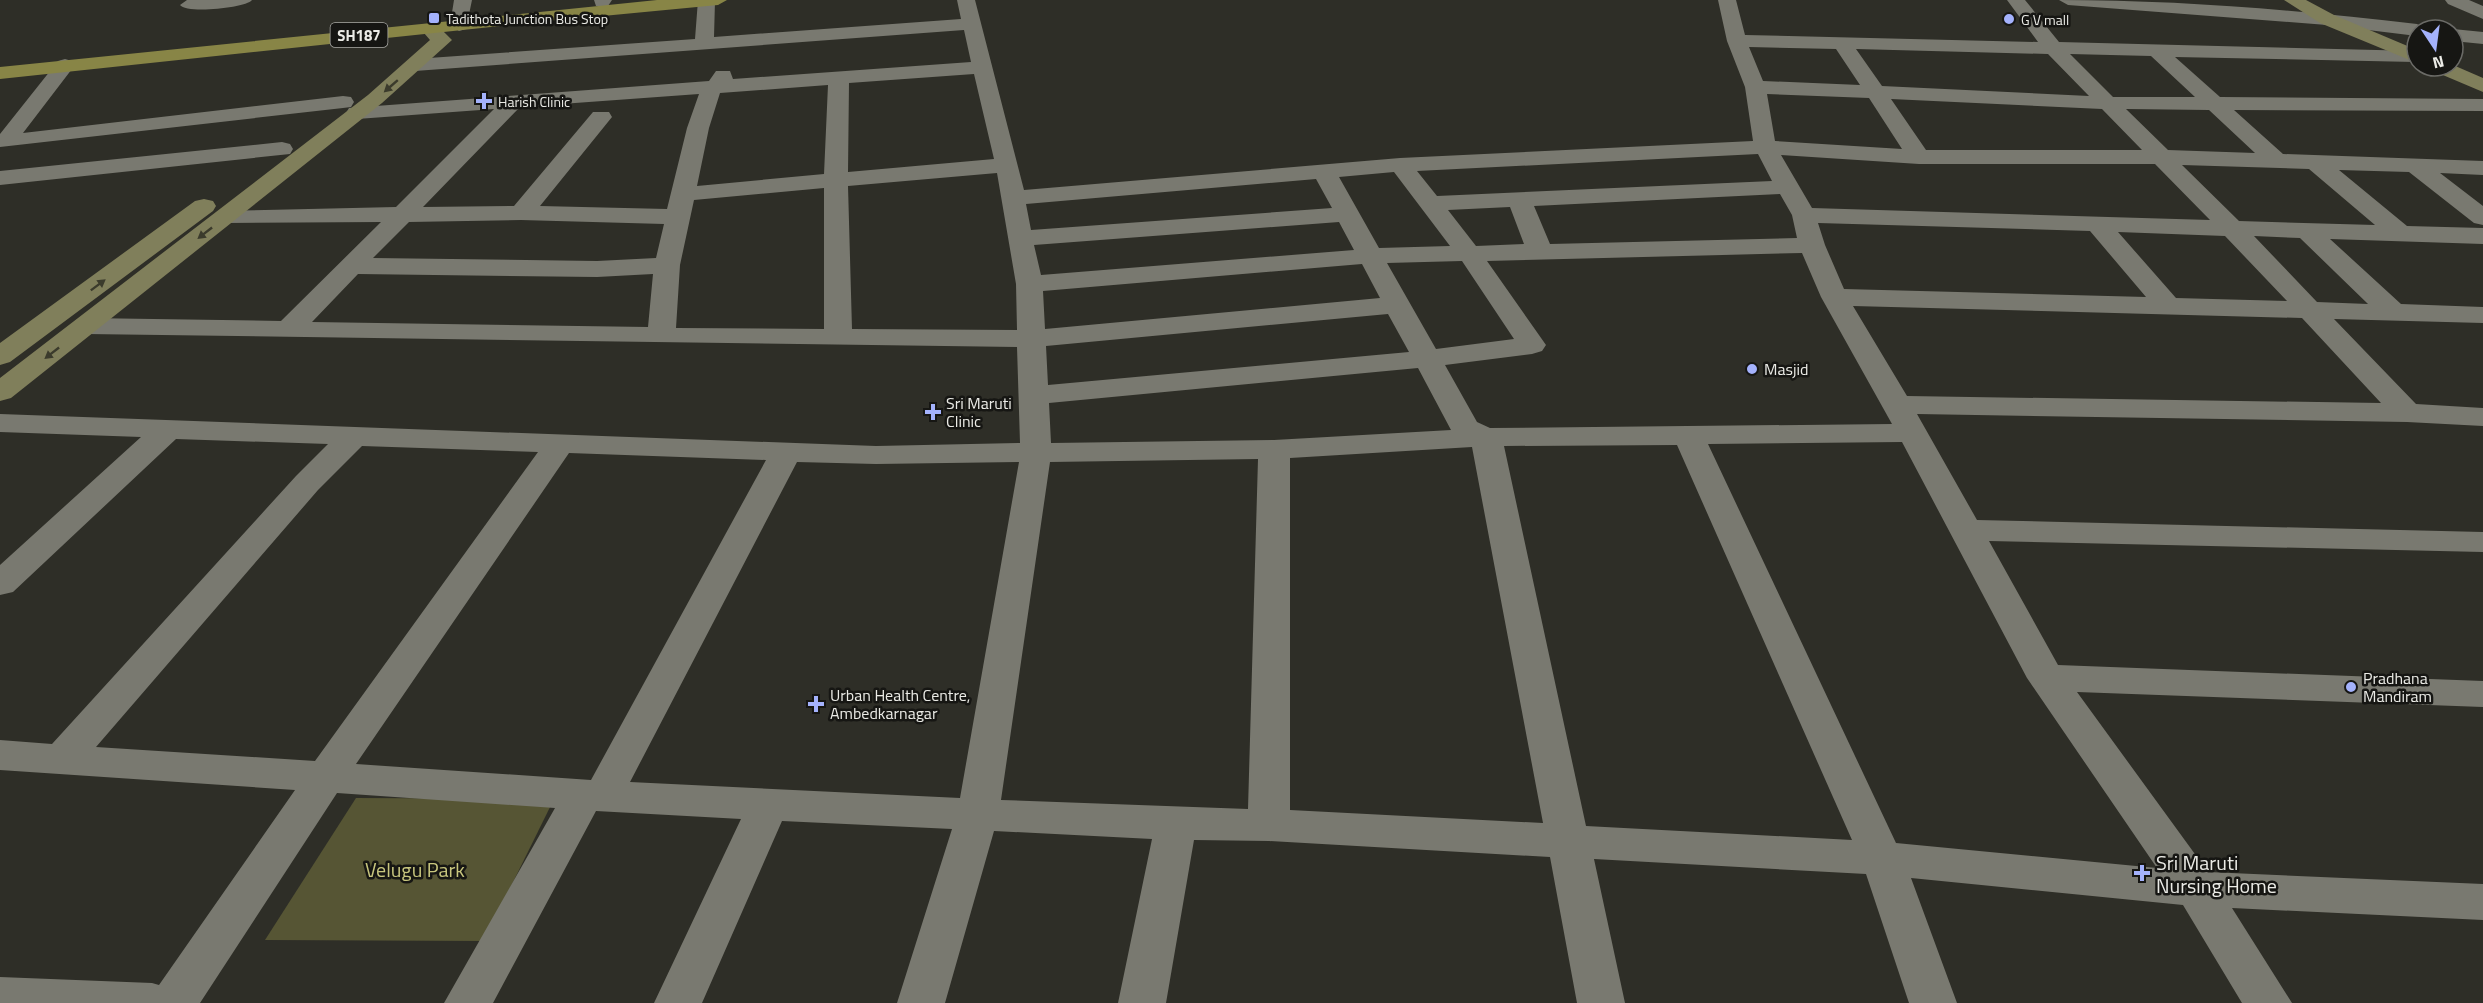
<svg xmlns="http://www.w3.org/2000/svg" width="2483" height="1003" viewBox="0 0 2483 1003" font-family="'Titillium Web',sans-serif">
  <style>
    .green { fill: #565534 }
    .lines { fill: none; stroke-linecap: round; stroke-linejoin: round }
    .minor { fill: #797970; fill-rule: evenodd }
    .secondary { fill: #807f5b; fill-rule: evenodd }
    .primary { fill: #888546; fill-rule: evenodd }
    .oneway { fill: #3b3b2c }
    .poi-dot { fill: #a4b2fc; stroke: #161613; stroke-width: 2 }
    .labels { text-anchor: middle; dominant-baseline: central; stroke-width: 5; stroke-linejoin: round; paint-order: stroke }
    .far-poi-label { font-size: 14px; fill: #ebebe6; stroke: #161613; text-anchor: start }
    .shield { fill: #161613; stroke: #ababa7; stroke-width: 1.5 }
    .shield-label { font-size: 15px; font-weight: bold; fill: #ebebe6 }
    .poi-label { font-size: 16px; fill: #ebebe6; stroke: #161613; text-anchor: start }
    .near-poi-label { font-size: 20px; fill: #ebebe6; stroke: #161613; text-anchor: start }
    .near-park-label { font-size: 20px; fill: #c8c67e; stroke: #161613 }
  </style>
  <rect width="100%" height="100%" fill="#2e2e27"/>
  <path class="green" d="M356,798L554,799L484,941L265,940Z"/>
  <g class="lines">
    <path class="minor" d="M187,0H252C246,8 186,14 180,5Z
      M454,0H472L466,29L459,31L450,25Z
      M594,0H612L608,6H596Z
      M698,0L715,1L714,37L961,19L957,0H975L1024,190L1400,158L1753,141L1745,87L1727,41L1718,0H1736L1745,35L2038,42L2007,0H2025L2059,42L2417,51L2415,62L2175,57L2220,97L2483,99V111L2234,110L2283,154L2483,161V175L2440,173L2483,206V225L2474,223L2409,172L2339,170L2407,226L2483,228V244L2330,239L2401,304L2483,307V323L2334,319L2416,404L2483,408V426L2407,422L1917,414L1977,520L2483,532V552L1989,541L2058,665L2483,681V707L2077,692L2208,872L2483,884V920L2232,908L2292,1003H2242L2183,905L1911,878L1957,1003H1909L1866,874L1594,859L1625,1003H1577L1550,857L1269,841L1194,840L1166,1003H1118L1152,839L994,831L945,1003H897L952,829L782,821L702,1003H654L741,819L596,811L493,1003H444L555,808L337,793L200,1003H0V977L152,983L159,985L295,790L0,770V740L52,744L296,476L328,444L176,439L13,592L0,595V565L141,437L0,432V414L876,446L1020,443L1017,347L86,334L76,332L72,326L76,320L86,318L281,321L381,222L227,223L218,221L215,216L218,211L396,207L494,109L357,119L349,118L346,113L349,108L709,81L716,71H730L733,79L971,62L964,30L415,71L408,69L405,65L408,61L415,59L695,39ZM1749,47L1836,49L1860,85L1763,81ZM1856,49L2048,54L2089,96L1882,86ZM2070,54L2151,56L2195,97H2113ZM974,74L994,159L848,172L849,83ZM828,85L824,174L697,186L709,128L720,93ZM699,94L687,128L667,209L540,206L612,117L609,112H593L514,206L423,207L520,107ZM1767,94L1869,98L1902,149L1775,141ZM1891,99L2102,109L2142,150H1926ZM2126,109L2209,110L2255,153L2168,150ZM1758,154L1772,181L1437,196L1417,171ZM1781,155L1919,164H2155L2210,220L1812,208ZM2182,165L2309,169L2375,225L2239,221ZM1394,172L1450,246L1379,248L1339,177ZM997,173L1016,284L1017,330L852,329L848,186ZM1316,179L1332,208L1031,230L1026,204ZM824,188V329L676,328L680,265L694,200ZM1780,194L1792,215L1797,238L1550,244L1534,206ZM1510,207L1524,244L1476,246L1448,210ZM521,220L664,224L656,258L597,261L373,258L409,222ZM1339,222L1354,250L1041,275L1034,245ZM1818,223L2090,231L2146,297L1844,289L1825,245ZM2118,232L2225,236L2287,301L2176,298ZM2254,236L2300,238L2368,304L2317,302ZM1802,253L1821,297L1892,424L1490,428L1477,422L1445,365L1532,354L1542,351L1546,345L1487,261ZM1462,261L1514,339L1436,349L1387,263ZM1362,264L1380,298L1045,329L1043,291ZM358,274L597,277L653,274L648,327L312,322ZM1853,306L2302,318L2381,403L1907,396ZM1388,314L1409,352L1048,385L1046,346ZM1418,368L1451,430L1274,440L1051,443L1049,403ZM1902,442L2027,678L2157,868L1896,843L1708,444ZM1677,445L1852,840L1586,826L1504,446ZM362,446L538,452L315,761L96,747L318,490ZM1472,447L1543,823L1290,810V458ZM569,453L766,460L591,780L356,764ZM1258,459L1248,809L1001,800L1050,462ZM797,462L876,464L1019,462L960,798L630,782Z
      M2059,0C2179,0 2298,10 2417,24L2427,30H2417V36L2327,25L2068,5Z
      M2445,0H2469L2483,6V19L2448,4Z
      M2453,29L2483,32V44L2453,41V30H2450Z
      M65,59L72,61L75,65L23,133L343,96L351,97L354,102L351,107L343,108L0,147V134L58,61Z
      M282,142L290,144L293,149L290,154L0,185V171Z"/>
    <path class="secondary" d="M2284,0H2306L2334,15L2417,50V63L2320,23Z
      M434,27L441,29L452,40L382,103L11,398L0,401V378L368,95L430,40L424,33Z
      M2453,65L2483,78V92L2431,70L2428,66Z
      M204,199L213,201L216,206L213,211L10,362L0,365V343L195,201Z"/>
    <path class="primary" d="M657,0H727L718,5L519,24L0,79V67Z"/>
  </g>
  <defs><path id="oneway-solid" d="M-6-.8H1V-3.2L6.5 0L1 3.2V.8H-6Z" transform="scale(1.5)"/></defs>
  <g class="oneway">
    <use href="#oneway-solid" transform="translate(391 86) rotate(139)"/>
    <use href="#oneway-solid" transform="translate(205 233) rotate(142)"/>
    <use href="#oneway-solid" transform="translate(98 285) rotate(-37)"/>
    <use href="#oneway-solid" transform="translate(52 353) rotate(142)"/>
  </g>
  <g class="poi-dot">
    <rect x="428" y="12" width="12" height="12" rx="3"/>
    <circle cx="2009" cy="19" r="6"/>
    <path d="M481 92h6v6h6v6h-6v6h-6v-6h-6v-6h6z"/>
    <circle cx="1752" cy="369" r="6"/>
    <path d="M930 403h6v6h6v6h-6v6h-6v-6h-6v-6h6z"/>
    <circle cx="2351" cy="687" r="6"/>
    <path d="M813 695h6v6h6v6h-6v6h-6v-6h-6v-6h6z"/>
    <path d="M2139 864h6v6h6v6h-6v6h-6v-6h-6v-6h6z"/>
  </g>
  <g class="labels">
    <g class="far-poi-label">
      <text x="446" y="18">Tadithota Junction Bus Stop</text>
      <text x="2021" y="19">G V mall</text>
      <text x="498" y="101">Harish Clinic</text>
    </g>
    <rect class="shield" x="330.5" y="23" width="57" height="24" rx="4.5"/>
    <g class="shield-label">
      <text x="359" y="35">SH187</text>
    </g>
    <g class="poi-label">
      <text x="1764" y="369">Masjid</text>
      <text x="946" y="403">Sri Maruti<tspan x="946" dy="18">Clinic</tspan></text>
      <text x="2363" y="678">Pradhana<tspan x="2363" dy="18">Mandiram</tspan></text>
      <text x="830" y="695">Urban Health Centre,<tspan x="830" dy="18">Ambedkarnagar</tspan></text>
    </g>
    <g class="near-poi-label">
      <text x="2156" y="862">Sri Maruti<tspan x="2156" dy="23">Nursing Home</tspan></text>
    </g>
    <g class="near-park-label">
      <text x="415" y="869">Velugu Park</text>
    </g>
  </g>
  <g transform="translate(2435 48) rotate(167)"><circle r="28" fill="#161613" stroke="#6b6b67" stroke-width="1.5"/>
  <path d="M0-4.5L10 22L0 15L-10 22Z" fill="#a4b2fc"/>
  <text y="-9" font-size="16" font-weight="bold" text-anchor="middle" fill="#ebebe6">N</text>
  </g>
</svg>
